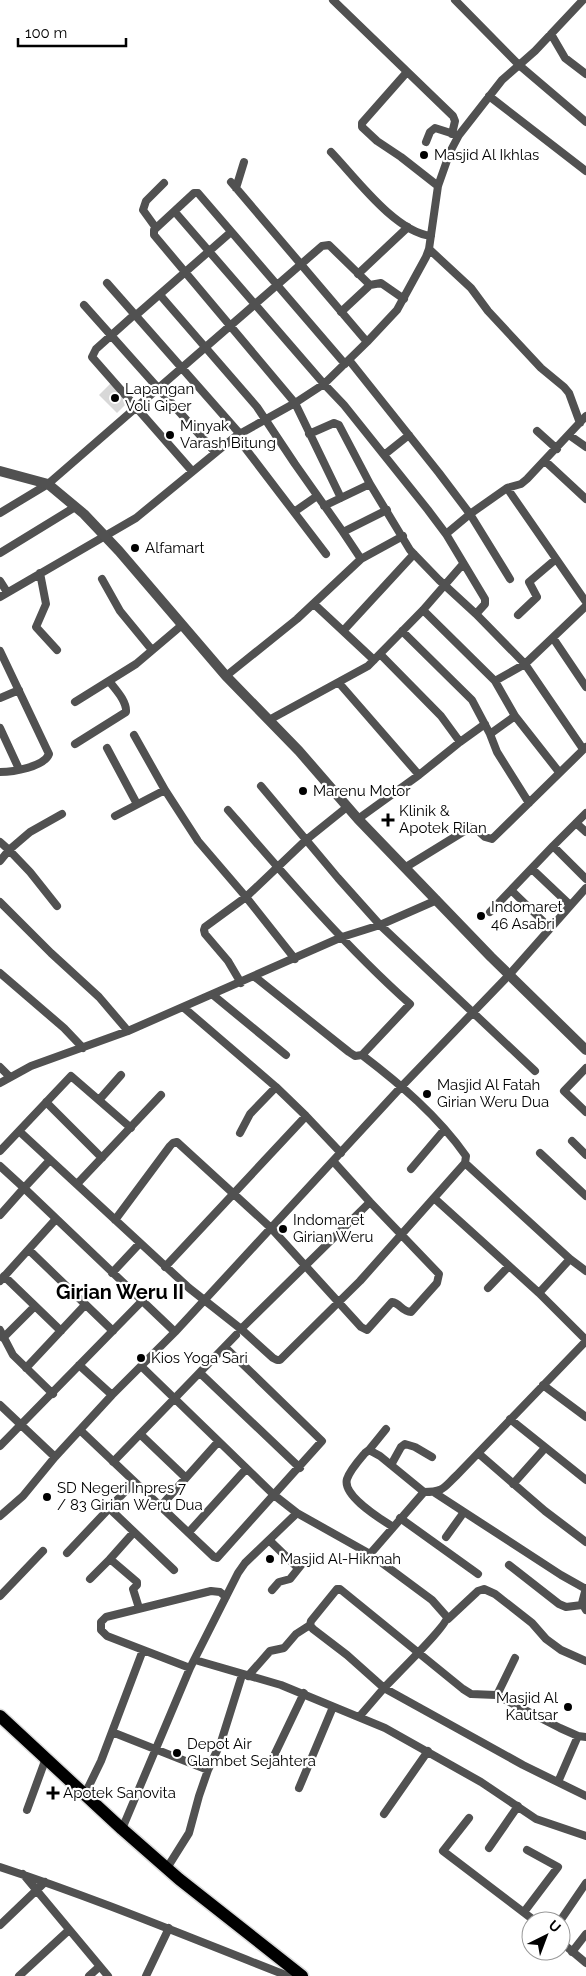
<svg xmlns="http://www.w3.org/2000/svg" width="586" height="1976" viewBox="0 0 586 1976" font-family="Raleway,sans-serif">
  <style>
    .green { fill: #d8d8d8 }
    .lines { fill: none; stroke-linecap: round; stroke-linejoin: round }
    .trunk-casing { stroke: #dbdbdb; stroke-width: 15 }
    .minor { stroke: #515151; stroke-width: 8 }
    .tertiary { stroke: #515151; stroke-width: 10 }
    .trunk { stroke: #000; stroke-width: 12 }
    .poi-dot { fill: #000; stroke: #fff; stroke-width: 2 }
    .labels { text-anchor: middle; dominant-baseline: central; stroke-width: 4.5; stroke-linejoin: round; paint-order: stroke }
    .poi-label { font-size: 15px; fill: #000; stroke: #fff; text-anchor: start }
    .district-label { font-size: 20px; font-weight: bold; fill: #000; stroke: #fff }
  </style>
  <rect width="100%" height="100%" fill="#fff"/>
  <path class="green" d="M112,382L129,401L117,413L99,395Z"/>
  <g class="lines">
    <g class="trunk-casing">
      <path id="trunk" d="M0,1716L122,1829L179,1879L302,1976"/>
    </g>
    <path class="minor" d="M333,0L453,116L455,121L452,134
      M455,0L519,65L586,122
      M551,34L565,58L586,74
      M407,72L362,123V127L377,141L401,157L438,186
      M489,96L586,171
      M426,142L430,132L435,128L457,135
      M331,152C355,177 395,232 431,236
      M231,182L367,342
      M236,188L244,162
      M175,212L324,384L344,405L428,510L446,534L485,599V604L476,614L525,664L586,606
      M156,228L143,210L146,201L164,183
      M429,249L471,288L488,311L541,368L564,387L569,393L580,423
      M358,274L408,227
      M107,283L240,434
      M160,295L257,407L295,464L343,532L387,510
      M84,305L215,452
      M341,312L370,285
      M134,315L96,349L92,357L192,471
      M135,316L231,232
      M349,360L439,473L470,514L446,534
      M537,431L557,449
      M309,434L334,423L339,425L370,484L410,550L439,580L476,614
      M569,435L586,447
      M236,436L326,554
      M384,455L409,435
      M545,461L586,499
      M507,488L586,602
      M341,498L295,403L154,235V230L194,193H198L345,364
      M324,506L370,484
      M294,512L317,496
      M0,513L48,484L322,246L329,245L370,285L381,283L404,299
      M343,532L361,559
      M0,553L75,507
      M40,573L46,604L36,627L57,650
      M102,579L120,611L152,650
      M510,579L470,514L507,488L521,484L527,479L586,416
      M0,581L7,592
      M0,597L136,518L236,436L295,403L324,384L367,342L397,310L426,257L429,249L438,186L450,152L459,135L502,80L535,51L583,0
      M314,604L343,631
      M518,615L537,597L529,582L556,559
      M402,631L472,700L490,734L515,716L495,681L423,610
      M553,638L586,687
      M0,651L49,754C44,767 13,772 0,772
      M380,654L441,716L460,742L485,724
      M374,660L343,631L414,554
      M226,676L297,619L361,559L403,536
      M495,681L525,664L583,749
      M339,683L419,775L460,742
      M0,698L19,690
      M75,702L136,664L182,625
      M515,716L559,772
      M269,720L368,666L423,610L463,564
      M0,728L19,769
      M490,734L497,752L529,803
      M134,735L165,790
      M75,744L126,712C127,701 115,689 109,681
      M107,748L137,804
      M261,786L338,878L380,925L535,1071
      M228,810C286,877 344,945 410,1004L362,1055
      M586,813L553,846L586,879
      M115,816L165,790L198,841L246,897L295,959
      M358,819L419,775
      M576,823L586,832
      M0,842L9,850L0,861
      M406,867L471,827L475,828L485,837L492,839L586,747
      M532,869L570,905
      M511,890L550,928
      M0,902L51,953L99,997L128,1031
      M57,906L30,872L9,850L30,832L62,814
      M490,912L553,846
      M0,973L64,1028L83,1048
      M241,983L228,961L205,934L204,930L205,927L246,897L306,840L347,807
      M213,995L286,1055
      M183,1007L276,1087
      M0,1067L10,1077
      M586,1068L564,1091L586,1112
      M0,1083L31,1066L128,1031L342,937L380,925L437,900
      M99,1100L121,1075
      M46,1102L102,1158
      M19,1131L189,1288L241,1329L273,1358L277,1360H280L360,1281L465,1163L466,1156C438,1116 400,1084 362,1055L355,1056L349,1052L255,977
      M240,1133L250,1114L276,1087L306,1116
      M572,1141L586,1155
      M0,1151L71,1076L131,1128
      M540,1153L586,1196
      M465,1163L570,1259L586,1271
      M0,1166L24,1188L50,1160
      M411,1169L444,1130
      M77,1184L161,1095
      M434,1198L539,1293L586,1340
      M0,1215L24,1188L175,1332
      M115,1220L170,1146L173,1143L177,1142L271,1228L361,1327L367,1330L392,1302C400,1303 402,1312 411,1312L437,1283L439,1274L370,1202L333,1161
      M29,1250L113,1331
      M165,1267L306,1116L341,1153
      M112,1273L140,1243
      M4,1276L61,1331
      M0,1281L56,1219
      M488,1288L509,1266
      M539,1293L570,1259
      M241,1329L370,1202
      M0,1330L13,1355L53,1394
      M3,1338L35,1306
      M79,1365L112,1395
      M141,1366L274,1495L297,1513
      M26,1368L85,1305
      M200,1373L300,1468
      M543,1385L586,1417
      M0,1405L55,1457
      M510,1419L586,1480
      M80,1430L214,1557L217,1558L322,1441L225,1347
      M140,1434L186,1478
      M0,1446L142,1301
      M369,1450L386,1429
      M478,1453L545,1511L586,1542
      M113,1462L236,1335
      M391,1465L401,1447L405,1444L415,1447L432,1457
      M513,1484L545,1448
      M435,1493L561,1575L586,1589
      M160,1507L218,1442
      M110,1509L174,1570
      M0,1516L23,1496L55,1457L112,1395L175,1332L402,1086L509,975L586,888
      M400,1518L478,1574
      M393,1527C381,1519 342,1496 347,1479C350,1470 359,1460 365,1453L369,1450L380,1456L424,1492
      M134,1532L110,1559L137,1582V1585L133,1589L139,1608
      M189,1532L246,1469
      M446,1537L464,1512
      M269,1540L298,1568
      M67,1553L134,1482
      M370,1554L432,1600L447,1617C447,1626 394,1677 384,1688L347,1655L313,1629L310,1625L311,1621L337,1589H340L463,1689L471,1694L496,1695L560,1728L578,1736L586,1737
      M509,1565L559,1604L566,1607L582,1605
      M90,1579L110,1559
      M586,1588L582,1603L586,1610
      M272,1590L279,1582L290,1579L306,1559
      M0,1596L43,1551
      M448,1619L478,1591L484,1589L495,1594L532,1623L546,1639L561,1650L586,1661
      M195,1660L281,1685L385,1728L481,1782L536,1819L586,1836
      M190,1668L107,1636L101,1630V1622L106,1617L211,1591L220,1592L226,1597
      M248,1676L270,1651L284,1648L296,1634L310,1625
      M497,1695L515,1658
      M359,1717L384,1688L523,1765L586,1796
      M112,1732L208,1770
      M270,1764L304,1693
      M558,1782L578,1736
      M299,1788L333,1707
      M85,1794L101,1761L143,1650
      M27,1810L46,1758
      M384,1814L428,1751
      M469,1818L443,1851L535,1921
      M122,1829L190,1668L238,1573L245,1563L297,1513L370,1554L424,1492C444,1492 443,1488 457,1475L586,1341
      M489,1848L518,1806
      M0,1867C98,1899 193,1939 288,1976
      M167,1868L189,1833L199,1796L208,1770L221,1742L242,1675
      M23,1874L108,1976
      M524,1912L558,1867L527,1850
      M560,1921L586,1883
      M0,1925L45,1882
      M561,1942L586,1963
      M572,1952L586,1934
      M19,1976L69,1930
      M89,1976L99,1967
      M146,1976L169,1928"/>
    <path class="tertiary" d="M0,471L48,484L84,514L119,551L226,676L299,751L358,819L491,957L586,1050"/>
    <use href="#trunk" class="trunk"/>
  </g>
  <g class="poi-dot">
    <circle cx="424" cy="155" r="5"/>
    <circle cx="115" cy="398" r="5"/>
    <circle cx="170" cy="435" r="5"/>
    <circle cx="135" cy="548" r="5"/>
    <circle cx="303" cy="791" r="5"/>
    <path d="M385.5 812.5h5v5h5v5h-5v5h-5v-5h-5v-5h5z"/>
    <circle cx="481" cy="916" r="5"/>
    <circle cx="427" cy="1094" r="5"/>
    <circle cx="283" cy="1229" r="5"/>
    <circle cx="141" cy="1358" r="5"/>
    <circle cx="47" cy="1497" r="5"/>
    <circle cx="270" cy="1559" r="5"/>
    <circle cx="568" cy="1707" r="5"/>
    <circle cx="177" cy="1753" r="5"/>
    <path d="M50.5 1785.5h5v5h5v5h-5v5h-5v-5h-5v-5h5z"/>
  </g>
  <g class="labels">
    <g class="poi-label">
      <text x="434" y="155">Masjid Al Ikhlas</text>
      <text x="125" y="389">Lapangan<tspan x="125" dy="17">Voli Giper</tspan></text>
      <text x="180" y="426">Minyak<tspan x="180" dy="17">Varash Bitung</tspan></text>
      <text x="145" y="548">Alfamart</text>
      <text x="313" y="791">Marenu Motor</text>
      <text x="399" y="811">Klinik &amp;<tspan x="399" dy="17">Apotek Rilan</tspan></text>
      <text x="491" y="907">Indomaret<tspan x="491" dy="17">46 Asabri</tspan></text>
      <text x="437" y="1085">Masjid Al Fatah<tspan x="437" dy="17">Girian Weru Dua</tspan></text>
      <text x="293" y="1220">Indomaret<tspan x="293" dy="17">Girian Weru</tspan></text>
      <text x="151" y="1358">Kios Yoga Sari</text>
      <text x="57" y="1488">SD Negeri Inpres 7<tspan x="57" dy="17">/ 83 Girian Weru Dua</tspan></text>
      <text x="280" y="1559">Masjid Al-Hikmah</text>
      <text x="558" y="1698" text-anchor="end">Masjid Al<tspan x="558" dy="17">Kautsar</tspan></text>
      <text x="187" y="1744">Depot Air<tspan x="187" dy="17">Glambet Sejahtera</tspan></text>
      <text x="63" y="1793">Apotek Sanovita</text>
    </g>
    <g class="district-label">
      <text x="120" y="1292">Girian Weru II</text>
    </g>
  </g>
  <g transform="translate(546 1936) rotate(42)"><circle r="24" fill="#ffffff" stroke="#999999"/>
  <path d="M0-4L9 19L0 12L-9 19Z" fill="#000000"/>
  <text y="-8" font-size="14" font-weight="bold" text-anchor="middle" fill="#000000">U</text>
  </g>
  <path d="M18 38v8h108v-8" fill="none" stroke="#000000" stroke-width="2.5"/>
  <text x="25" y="38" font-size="15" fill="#000000" stroke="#ffffff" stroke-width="4" paint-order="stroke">100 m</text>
</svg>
